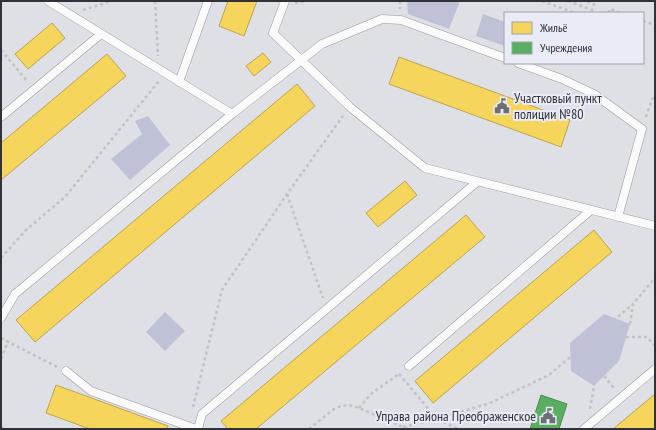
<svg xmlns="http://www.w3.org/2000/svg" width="656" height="430" viewBox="0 0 656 430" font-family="'PT Sans Narrow',sans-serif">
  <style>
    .green { fill: #bfc2d7 }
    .homes { fill: #f6d55c; stroke: #bba451 }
    .public { fill: #5aae61; stroke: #4e8954 }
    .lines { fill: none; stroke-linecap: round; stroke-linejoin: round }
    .service-casing { stroke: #98999d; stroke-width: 9 }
    .path { stroke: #c1c2c4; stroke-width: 2.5; stroke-dasharray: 3 3; stroke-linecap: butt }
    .service { stroke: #fafafb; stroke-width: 8 }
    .labels { text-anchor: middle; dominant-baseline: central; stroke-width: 4; stroke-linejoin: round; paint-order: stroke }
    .poi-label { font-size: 14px; fill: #313237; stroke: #e9ebf7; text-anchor: start }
  </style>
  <rect width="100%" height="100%" fill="#dfe0e6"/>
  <path class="green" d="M407,1H460L449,29L408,14Z
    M483,14L505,22V46L476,36Z
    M148,116L170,145L130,180L111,159L142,134L135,121Z
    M165,312L185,331L165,351L146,332Z
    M604,314L630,324L619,361L594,386L571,371L570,343Z"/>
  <path class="homes" d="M228,1H257L244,36L219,26Z
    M52,23L65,38L28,69L15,54Z
    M263,53L271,62L254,76L246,66Z
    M107,54L126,76L1,180V143Z
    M399,57L570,120L561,147L389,84Z
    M297,84L315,106L35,342L16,320Z
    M405,181L417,195L378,227L366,213Z
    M466,215L485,237L256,429H228L221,421Z
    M594,230L612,252L433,403L415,381Z
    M56,385L168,426L167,429H90L46,413Z
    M655,394V429H613Z"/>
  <path class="public" d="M541,395L567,404L559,429H530Z"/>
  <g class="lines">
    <g class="service-casing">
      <path id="service" d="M48,1L232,114
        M285,1L273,33L350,107L425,168L655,226
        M518,63L562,79L594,94L642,129L618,217
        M179,82L208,1
        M1,117L101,34
        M1,318L15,294L232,114L322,44L382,19L401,20L505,58
        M409,366L591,210
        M66,371L91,391L196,429
        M198,429L202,414L477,182
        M584,429L655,369"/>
    </g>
    <path class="path" d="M155,1L158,56
      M400,1V9
      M542,1L575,13
      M568,1L592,10L594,4L586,1
      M295,3L306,1
      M83,10L112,1
      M608,13L610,9L621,13
      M643,21L655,25
      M1,50L27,81
      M646,117L652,99L655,97
      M287,194L323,298
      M1,258L26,230L65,197L159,81
      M630,324L633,304L655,278
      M626,337H647L655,346
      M1,338L57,367
      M1,359L8,341
      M399,374L437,419L458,429
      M604,376L615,389
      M193,407L222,290L287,194L343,116
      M359,408L372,393L399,374
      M590,409L594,386
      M1,427L4,429
      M403,427L437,419L490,403L549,375L633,304
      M309,429L334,409L341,406L349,405L359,408L408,429"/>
    <use href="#service" class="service"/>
  </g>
  <defs>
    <g id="civic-bare" transform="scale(1.2)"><path d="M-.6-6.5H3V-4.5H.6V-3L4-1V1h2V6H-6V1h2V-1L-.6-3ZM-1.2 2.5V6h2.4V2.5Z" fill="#6e6f74" stroke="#e9ebf7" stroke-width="2.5" paint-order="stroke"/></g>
  </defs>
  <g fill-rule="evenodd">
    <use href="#civic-bare" x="502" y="106"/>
    <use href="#civic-bare" x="548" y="416"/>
  </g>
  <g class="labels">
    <g class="poi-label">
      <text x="514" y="98">Участковый пункт<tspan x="514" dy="16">полиции №80</tspan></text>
      <text x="536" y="416" text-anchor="end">Управа района Преображенское</text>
    </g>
  </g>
  <rect width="656" height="430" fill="none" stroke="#313237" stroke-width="4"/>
  <rect x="504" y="12" width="140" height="52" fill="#e9ebf7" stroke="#9fa1aa"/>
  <rect x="512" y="22" width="20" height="12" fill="#f6d55c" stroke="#9fa1aa"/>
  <text x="540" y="32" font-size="12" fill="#313237">Жильё</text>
  <rect x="512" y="42" width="20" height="12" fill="#5aae61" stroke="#9fa1aa"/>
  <text x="540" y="52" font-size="12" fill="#313237">Учреждения</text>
</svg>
